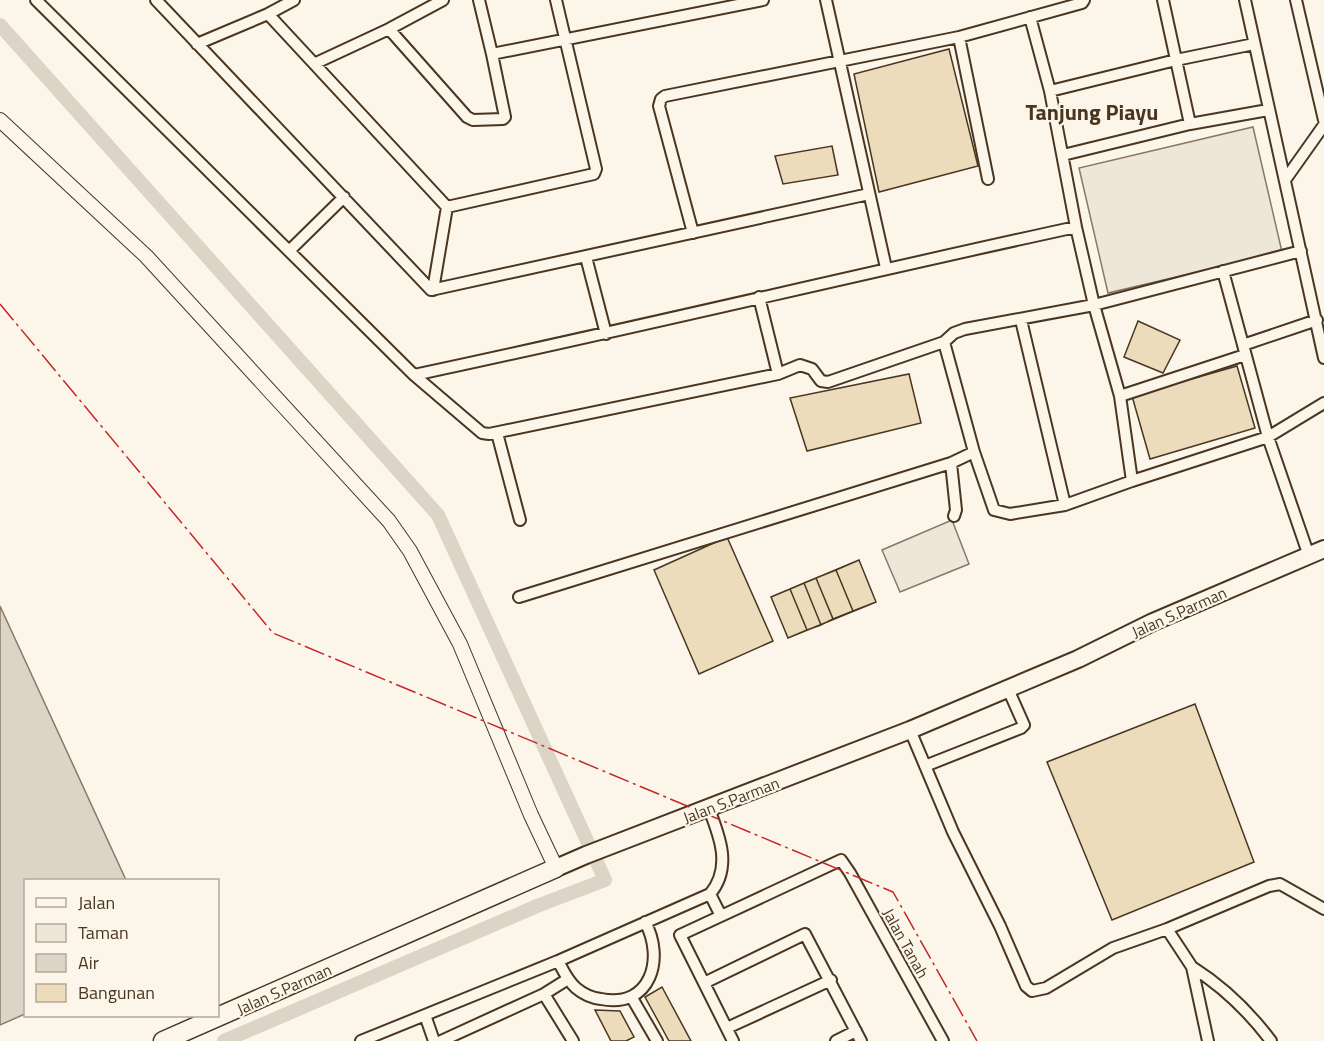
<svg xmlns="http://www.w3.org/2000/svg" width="1324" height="1041" viewBox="0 0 1324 1041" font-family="'Titillium Web',sans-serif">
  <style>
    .green { fill: #ede6d9; stroke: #887966; stroke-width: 1.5 }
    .water { fill: #dcd4c6; stroke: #887966; stroke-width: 1.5 }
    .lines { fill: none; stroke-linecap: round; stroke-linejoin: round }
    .canal { stroke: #dcd4c6; stroke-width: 14 }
    .building { fill: #ecdcbc; stroke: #4a3520; stroke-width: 1.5 }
    .minor-casing { stroke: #4a3520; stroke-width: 14 }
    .tertiary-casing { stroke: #4a3520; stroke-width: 16 }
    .secondary-casing { stroke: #4a3520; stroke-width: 20 }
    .primary-casing { stroke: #4a3520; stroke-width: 21 }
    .minor { stroke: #fbf6e9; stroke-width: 10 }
    .tertiary { stroke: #fbf6e9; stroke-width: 14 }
    .secondary { stroke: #fbf6e9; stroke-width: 16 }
    .primary { stroke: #fbf6e9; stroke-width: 18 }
    .power { stroke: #c62828; stroke-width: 1.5; stroke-dasharray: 21 4.5 3 4.5; stroke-linecap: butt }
    .labels { text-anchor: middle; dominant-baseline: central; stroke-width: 4.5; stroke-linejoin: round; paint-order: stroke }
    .street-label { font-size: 16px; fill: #4a3520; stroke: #fbf6e9 }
    .district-label { font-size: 22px; font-weight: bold; fill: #4a3520; stroke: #fbf6e9 }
  </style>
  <rect width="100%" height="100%" fill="#fbf6e9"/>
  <path class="green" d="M1253,127L1282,252L1108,293L1079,168Z
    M952,520L969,564L900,592L882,550Z"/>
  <path class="water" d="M0,606L126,880H26L25,1014L0,1025Z"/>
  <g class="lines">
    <path class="canal" d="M0,25L438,515L605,880L537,906L224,1041"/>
  </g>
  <path class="building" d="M949,49L978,166L879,192L854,74Z
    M832,146L838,175L783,184L775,156Z
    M1138,321L1180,340L1163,373L1124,357Z
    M1237,366L1255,428L1150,459L1132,396Z
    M909,374L921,423L807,451L790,398Z
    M727,537L773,641L699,674L654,570Z
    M859,560L876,602L788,638L771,597Z
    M859,560L876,602L853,611L836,570Z
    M836,570L853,611L833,619L816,578Z
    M816,578L833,619L821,625L804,583Z
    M804,583L821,625L807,630L790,589Z
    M790,589L807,630L788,638L771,597Z
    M1195,704L1254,862L1112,920L1047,762Z
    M662,987L691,1041H669L645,997Z
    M595,1010L620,1011L634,1037L626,1041H611Z"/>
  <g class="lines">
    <g class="minor-casing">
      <path id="minor" d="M36,0L414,375L482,433L489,434L778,374L800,365L812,369L821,381L828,382L944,342L954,333L965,329L1094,305L1301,251
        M156,0L431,290L869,194
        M479,0L492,54L763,0
        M826,0L886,268
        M1163,0L1190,124
        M1245,0L1324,358
        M1296,0L1324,120
        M268,14L447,207L433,290
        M389,29L467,117L473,120L503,119L505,117L492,54
        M959,37L988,179
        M197,44L268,14L294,0
        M316,63L389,29L443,0
        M1050,91L1176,60L1254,44
        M1063,155L1190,124L1268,110
        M1285,180L1324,125
        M447,207L594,174L596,169L556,0
        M693,233L659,106L661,99L665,96L959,37L1082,3L1084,0
        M289,251L344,197
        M586,257L606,334
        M1223,271L1268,437L1309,556
        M759,297L778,374
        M1021,320L1065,505
        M1243,345L1317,320
        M414,375C635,328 855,275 1076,227
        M1120,396L1245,355
        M497,433L520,520
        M974,452L994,510L1010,514L1065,505L1132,481L1120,396L1094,305L1076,227L1050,91L1030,17
        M951,463L956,510L954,516
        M1132,481L1268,437L1324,403
        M519,597L951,463L974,452L944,342
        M910,730L953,832L1000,926L1026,986L1032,991L1046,988L1113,948L1167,929L1269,886L1280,884L1324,909
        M925,766L1021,728L1024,725L1008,689
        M710,894L721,916L841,860L850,873L943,1041
        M721,916L680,935L733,1041
        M1167,929L1192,967L1208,1041
        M558,961C563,970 567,980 576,988C583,994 592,998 601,999C651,1009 665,958 645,922
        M1192,967C1222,986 1250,1013 1271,1041
        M704,983L805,934L861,1041
        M544,994L573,1041
        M632,998L657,1041
        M425,1015L434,1041
        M727,1028L831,980
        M361,1041L558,961L710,894C732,868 720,837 709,809
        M441,1041L544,994L568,979
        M836,1041L856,1031"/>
    </g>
    <g class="tertiary-casing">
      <path id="tertiary" d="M0,120L146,256L389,521L410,551L460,644L531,815L556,868"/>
    </g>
    <g class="secondary-casing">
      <path id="secondary" d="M556,868L586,855L910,730L1078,659L1153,622L1324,549"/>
    </g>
    <g class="primary-casing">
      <path id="primary" d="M163,1041L556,868"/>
    </g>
    <use href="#minor" class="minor"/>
    <use href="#tertiary" class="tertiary"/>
    <use href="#secondary" class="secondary"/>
    <use href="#primary" class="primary"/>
    <path class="power" d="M0,304L273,633L893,892L977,1041"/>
  </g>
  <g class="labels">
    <g class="street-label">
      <text transform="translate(1179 612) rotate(-24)">Jalan S.Parman</text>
      <text transform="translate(731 800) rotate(-21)">Jalan S.Parman</text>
      <text transform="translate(906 943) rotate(61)">Jalan Tanah</text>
      <text transform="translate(284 989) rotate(-24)">Jalan S.Parman</text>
    </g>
    <g class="district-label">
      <text x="1092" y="112">Tanjung Piayu</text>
    </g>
  </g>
  <rect x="24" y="879" width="195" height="138" fill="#fbf6e9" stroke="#b4a999" stroke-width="1.5"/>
  <rect x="36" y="898" width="30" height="9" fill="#fbf6e9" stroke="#b4a999" stroke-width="1.5"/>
  <text x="78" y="909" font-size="18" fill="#4a3520">Jalan</text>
  <rect x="36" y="924" width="30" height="18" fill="#ede6d9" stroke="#b4a999" stroke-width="1.5"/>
  <text x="78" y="939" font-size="18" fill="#4a3520">Taman</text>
  <rect x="36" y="954" width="30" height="18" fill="#dcd4c6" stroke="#b4a999" stroke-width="1.5"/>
  <text x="78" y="969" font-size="18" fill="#4a3520">Air</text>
  <rect x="36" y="984" width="30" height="18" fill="#ecdcbc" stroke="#b4a999" stroke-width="1.5"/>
  <text x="78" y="999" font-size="18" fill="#4a3520">Bangunan</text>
</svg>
